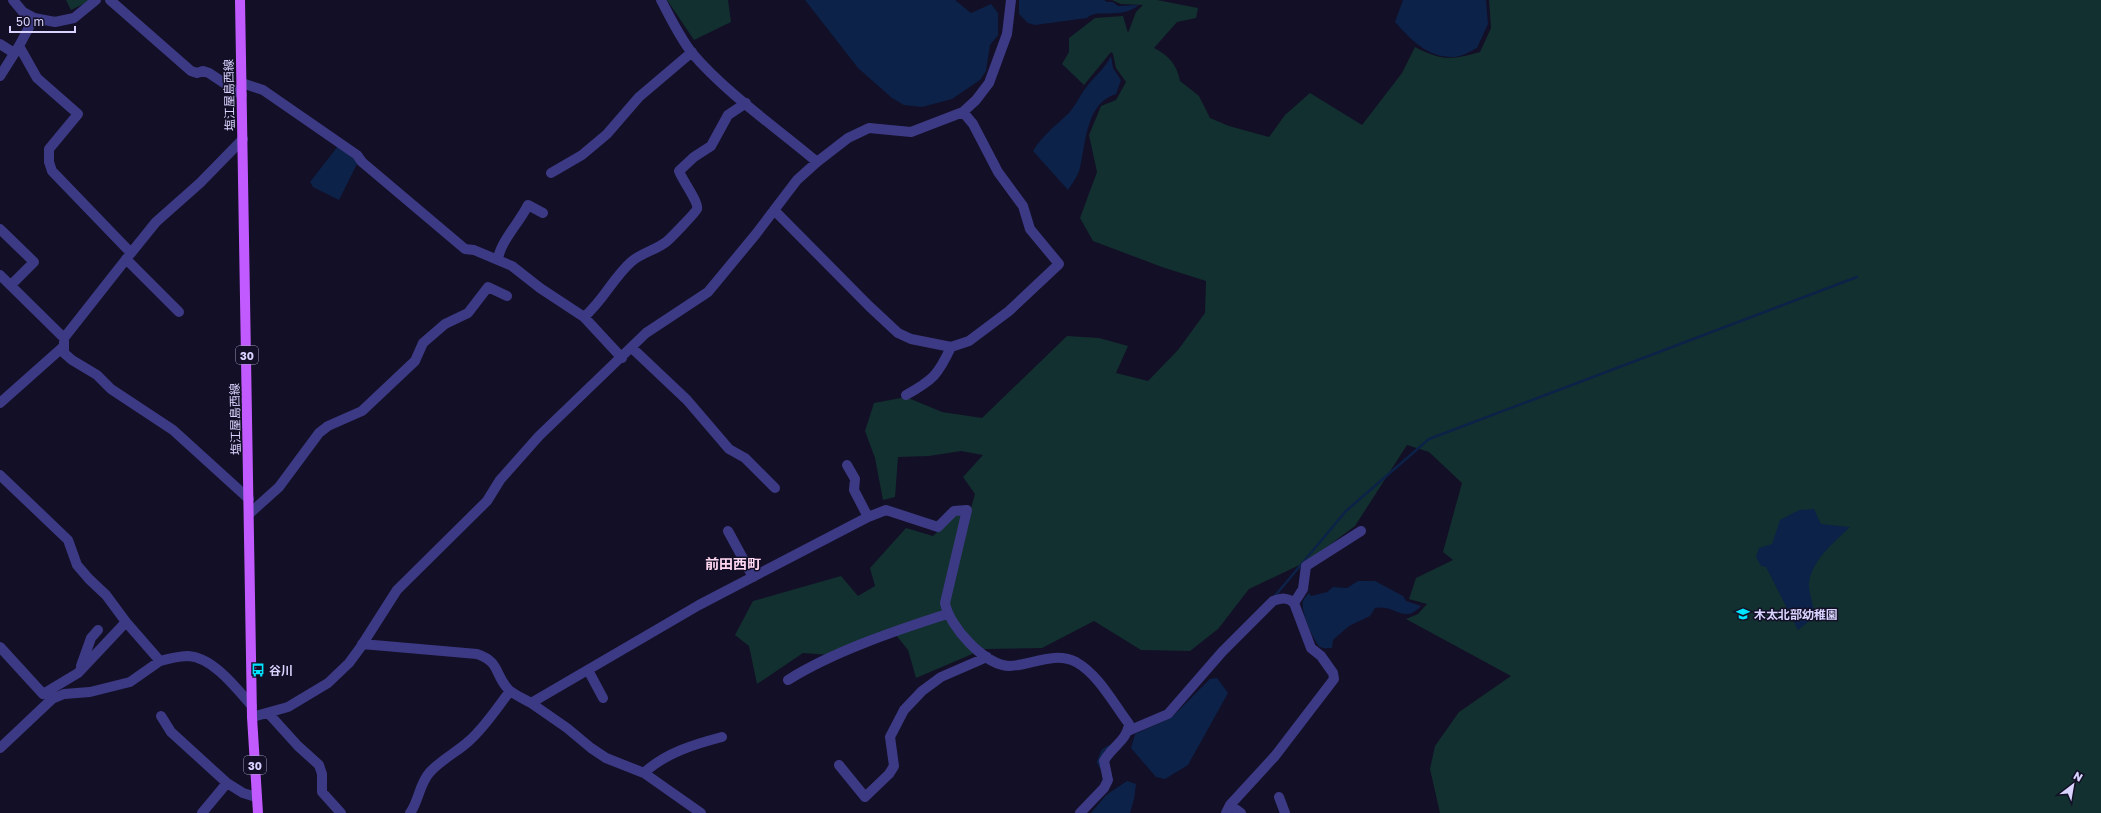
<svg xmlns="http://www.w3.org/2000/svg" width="2101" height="813" viewBox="0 0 2101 813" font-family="'Golos Text','Noto Sans JP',sans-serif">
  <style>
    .green { fill: #12302f }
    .water { fill: #0c2248 }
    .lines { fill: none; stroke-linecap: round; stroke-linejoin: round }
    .stream { stroke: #0c2248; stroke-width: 2.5 }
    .minor { stroke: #3d3a85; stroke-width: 10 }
    .major { stroke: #c25bff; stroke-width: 10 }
    .labels { text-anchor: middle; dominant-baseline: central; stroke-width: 3; stroke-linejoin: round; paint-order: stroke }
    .shield { fill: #130f26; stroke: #9e99be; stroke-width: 1 }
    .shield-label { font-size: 11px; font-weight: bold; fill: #d9d4ff }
    .street-label { font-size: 12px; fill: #d9d4ff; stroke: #130f26 }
    .poi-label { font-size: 12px; font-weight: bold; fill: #d9d4ff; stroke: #130f26; text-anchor: start }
    .quarter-label { font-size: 14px; font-weight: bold; fill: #ffd6f0; stroke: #130f26 }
  </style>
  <rect width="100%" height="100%" fill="#130f26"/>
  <path class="green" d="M66,0H92L71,10Z
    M667,0H728L731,22L694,40Z
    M1112,0H1157L1198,8L1196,18L1177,22L1154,48C1168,55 1177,64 1180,81L1199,96L1210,118L1229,126L1269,137L1285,115L1310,93L1362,125L1402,73L1415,47C1442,61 1451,60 1480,52L1491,28L1489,0H2101V813H1440L1430,769L1435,746L1459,712L1511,676L1406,619L1418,614L1427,604L1409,599L1416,578L1453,560L1443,552L1462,483L1429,452L1407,445L1355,526L1308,561L1249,589L1218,629L1190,651L1141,650L1094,621L1042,648L984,649L916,678L908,650L892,630L830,655L803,653L757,684L749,646L735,635L753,601L841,576L858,596L875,586L870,568L906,528L933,536L954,516L971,508L975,494L963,477L983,455L961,451L929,456L898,457L895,497L883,500L875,458L865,431L874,403L906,397L942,412L982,418L1067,336L1099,338L1128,346L1116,373L1148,381L1178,350L1205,313L1206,281L1162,267L1093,241L1080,218L1097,172L1089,135L1101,106L1116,100L1126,82L1116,68L1113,54L1111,52L1084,85L1062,64L1069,52V38L1095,18L1123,16L1128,33L1136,12L1143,5L1121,4Z"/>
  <path class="water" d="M805,0H955L971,13L991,4L998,13V35L990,45L986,71L980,80L952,99L922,107L904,105L892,98L858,68Z
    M1019,0H1104L1107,2H1113L1118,6L1139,5C1120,20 1097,8 1087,18L1035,25L1028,23L1019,14Z
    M1403,0H1486L1488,24L1477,48C1471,51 1461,57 1454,57C1428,58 1411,40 1395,22Z
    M1111,56L1113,68L1121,80L1116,94C1086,103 1086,142 1080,168C1078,175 1073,183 1068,190L1033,151C1042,136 1056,125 1069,113C1076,105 1081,93 1088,85C1096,75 1106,67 1111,56Z
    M338,146L358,162L339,200L313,187L310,182Z
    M1814,509L1821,524L1850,527C1835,542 1810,561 1809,585C1809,592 1813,604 1814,612L1808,622L1798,630L1766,567L1761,566L1756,557L1759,548L1772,544L1780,520L1799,510Z
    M1358,581H1375L1403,596L1406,601L1421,606C1403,625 1396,604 1375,608L1370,616L1349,626L1333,640L1332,648C1328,648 1324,649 1320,647C1313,641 1300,610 1303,601C1304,598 1307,595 1309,593L1311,596L1327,592L1333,587L1347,588Z
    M1217,678L1228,693L1188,765L1165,779L1156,777L1131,748L1135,734L1171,718L1210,679Z
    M1127,781L1136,784L1134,799L1130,813H1091L1106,795Z"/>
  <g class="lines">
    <path class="stream" d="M1274,597L1346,511L1429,439L1857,277
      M1101,768L1098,762L1103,750L1110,746"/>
    <path class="minor" d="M13,0L23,12L34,18L55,22L74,18L96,0
      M110,0L191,71L197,73L203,71L209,73L242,95
      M661,0C670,17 680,38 692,53C726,93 777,128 817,162
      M34,18L19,46L37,78L78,114L49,149V162L52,171L131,253L156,222L200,183L243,139
      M0,44L14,53
      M0,76L19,46
      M242,83L263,90L357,155L362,162L465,249L474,250L512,266L540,288L584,317L622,358
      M551,173L582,155L607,134L639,97L692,52
      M774,210L869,306L898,333L911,339L951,347
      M0,229L34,262L11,285
      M131,253L64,338V353L72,360L97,375L111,389L173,430L249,499
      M126,259L179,312
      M498,260C499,243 520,222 528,205L543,213
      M0,275L64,338
      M584,317C603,301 613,278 631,262C641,253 656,250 666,242C670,239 696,212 697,209C699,202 682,180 679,171L694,157L711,146L728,115L746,103
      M632,348L687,400L729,449L745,458L775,488
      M906,395C933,380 938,375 951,347L969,341L1009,311L1059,264L1030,229L1023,206L998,172L973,124L963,112
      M0,403L63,347
      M847,465L855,479L854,490L868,517
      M0,475L68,540L77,565L89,579L106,595L126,622L160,661C169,659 178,656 188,656C213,657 237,689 252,706
      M249,514L279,487L319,433L328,426L362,411L415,361L423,343L445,324L468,313L488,287L507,296
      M728,531L753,577
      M362,644L477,654C501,662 494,675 509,690C515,695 524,699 531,703L699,605L868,517L886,510L938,527L954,511L967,510L945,603C949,626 985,666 1010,666C1031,665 1055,651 1076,662C1099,675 1113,703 1129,724C1127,741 1111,747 1104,761L1108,780L1104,788L1080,813
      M0,647L43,694L78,673L126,622
      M81,666L91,638L98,630
      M588,670L603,698
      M788,680C832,652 897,630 947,614
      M531,703L567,728L591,748L606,758L644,773C665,753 695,744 722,737
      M269,714L298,746L319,765L322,774V792L341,813
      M161,716L171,732L227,783L243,793L256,797
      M252,717L288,707L328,683L349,663L360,648L397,590L487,501L500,480L539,436L646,333L708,292L756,234L797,180L817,162L848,138L869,128L911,132L963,112L976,100L989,83L1007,34L1011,0
      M1128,731L1168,714L1222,652L1273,601C1282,598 1287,597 1294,603
      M0,748L52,699L64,694L90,692L130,682L160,661
      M839,765L865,797L889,774L894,766L890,737L904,710L922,691L941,677L987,657
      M644,773L701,813
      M1279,797L1285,813
      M1230,805L1241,813
      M202,813L227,783
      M410,813C419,801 419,784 430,772C442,759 457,752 469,741C485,727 497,708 510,691
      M1226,813L1230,805L1275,756L1334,679L1333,673L1321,656L1311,648L1294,603L1303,589L1306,566L1361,531"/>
    <path class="major" d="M240,0L252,717L258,813"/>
  </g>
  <defs>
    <g id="school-bare" transform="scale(1.08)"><path d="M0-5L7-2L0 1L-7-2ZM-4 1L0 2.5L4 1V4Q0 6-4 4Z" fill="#00e5ff" stroke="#130f26" stroke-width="2.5" paint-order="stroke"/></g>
    <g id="bus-bare" transform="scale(1.08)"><path d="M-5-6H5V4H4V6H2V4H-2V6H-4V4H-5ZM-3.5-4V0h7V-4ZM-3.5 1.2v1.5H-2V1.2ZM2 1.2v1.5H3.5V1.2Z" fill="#00e5ff" stroke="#130f26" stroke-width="2.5" paint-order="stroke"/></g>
  </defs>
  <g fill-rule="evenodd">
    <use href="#school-bare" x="1743" y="614"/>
    <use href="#bus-bare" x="258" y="670"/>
  </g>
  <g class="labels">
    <g class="shield">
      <rect x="236" y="346" width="22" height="18" rx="3"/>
      <rect x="244" y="756" width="22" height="18" rx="3"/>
    </g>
    <g class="shield-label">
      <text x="247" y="355">30</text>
      <text x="255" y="765">30</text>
    </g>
    <g class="street-label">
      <text transform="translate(229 95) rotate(-91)">塩江屋島西線</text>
      <text transform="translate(235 419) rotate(-91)">塩江屋島西線</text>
    </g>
    <g class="poi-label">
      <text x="1754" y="614">木太北部幼稚園</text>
      <text x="269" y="670">谷川</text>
    </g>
    <g class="quarter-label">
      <text x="733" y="563">前田西町</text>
    </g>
  </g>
  <g transform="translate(2073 785) rotate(31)" stroke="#130f26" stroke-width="3" paint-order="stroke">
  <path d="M0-3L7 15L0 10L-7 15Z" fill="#d9d4ff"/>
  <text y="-6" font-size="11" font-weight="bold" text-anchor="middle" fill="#d9d4ff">N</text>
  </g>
  <path d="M10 26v6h65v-6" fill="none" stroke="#d9d4ff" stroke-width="2"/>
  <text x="16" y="26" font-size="12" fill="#d9d4ff" stroke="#130f26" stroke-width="3" paint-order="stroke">50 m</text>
</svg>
